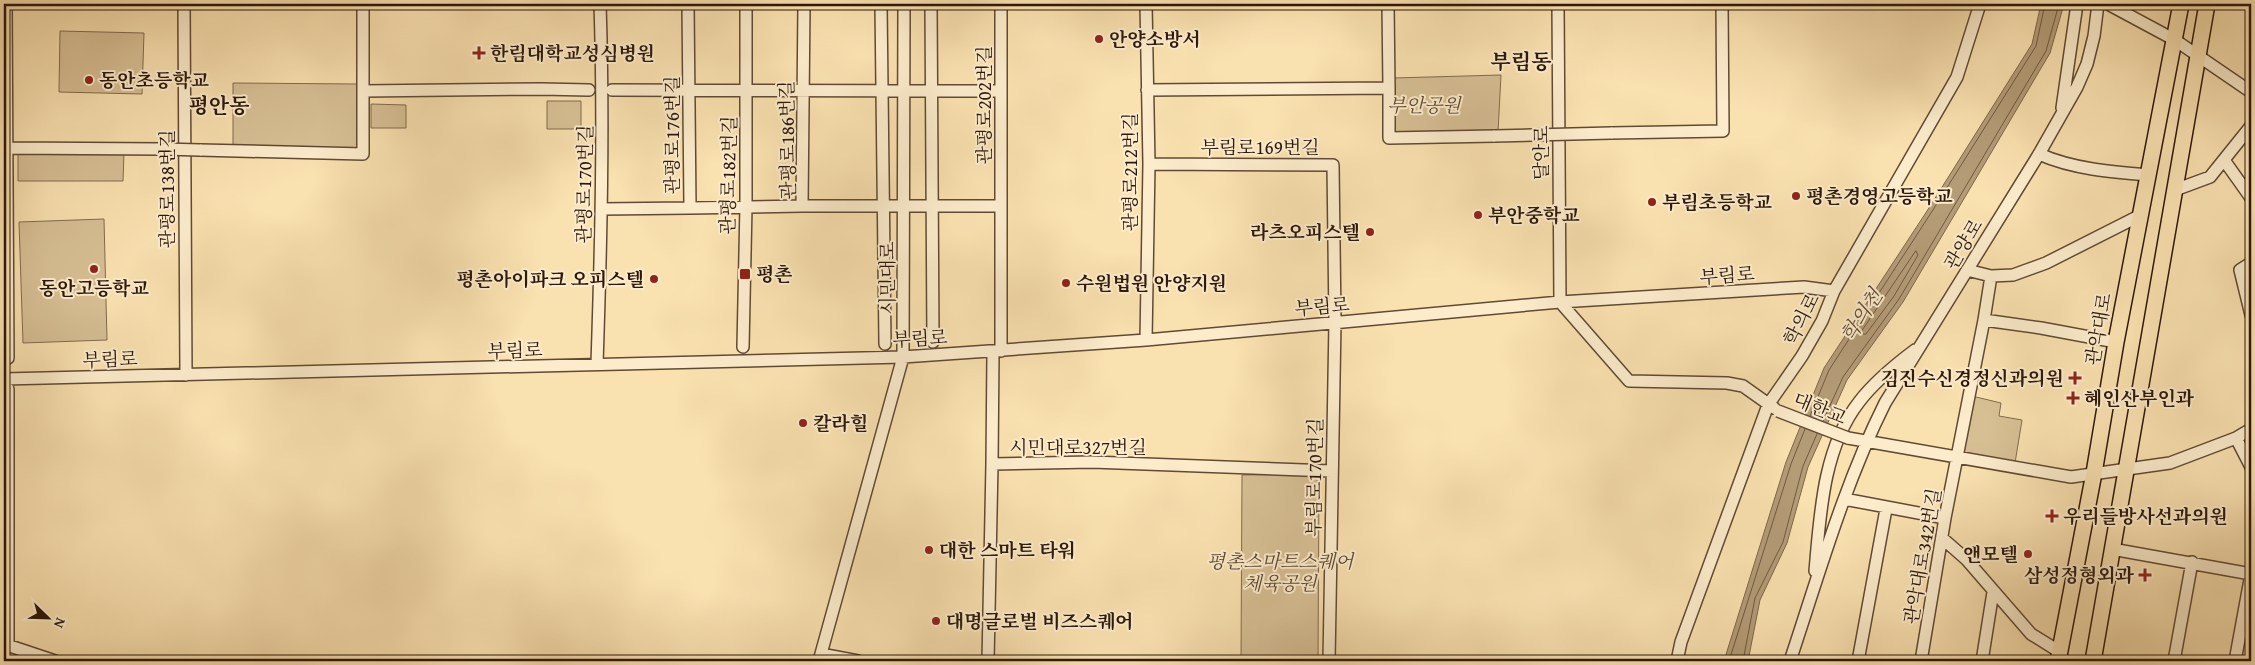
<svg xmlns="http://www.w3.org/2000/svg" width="2255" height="665" viewBox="0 0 2255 665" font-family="'Gentium Book Plus','Noto Serif KR',serif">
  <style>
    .green { fill: #d7bf94; stroke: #826b4e }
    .water { fill: #b49c77; stroke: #7e674b }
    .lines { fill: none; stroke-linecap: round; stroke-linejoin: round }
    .shore { stroke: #705a40; stroke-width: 1 }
    .minor-casing { stroke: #604a33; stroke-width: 14 }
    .major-casing { stroke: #2d1709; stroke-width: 18 }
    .minor { stroke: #fceccc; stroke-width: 11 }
    .major { stroke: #fae1b0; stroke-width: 15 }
    .minor-bridge-casing { stroke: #604a33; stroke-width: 14; stroke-linecap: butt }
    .minor-bridge { stroke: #fceccc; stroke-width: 11 }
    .poi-dot { fill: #8f2418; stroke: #fceccc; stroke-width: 2 }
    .labels { text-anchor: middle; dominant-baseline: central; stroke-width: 4; stroke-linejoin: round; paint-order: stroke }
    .poi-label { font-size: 19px; font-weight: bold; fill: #2d1709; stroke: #fceccc; text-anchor: start }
    .street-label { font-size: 19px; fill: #2d1709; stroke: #fceccc }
    .park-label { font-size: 19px; font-style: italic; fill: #604933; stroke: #fceccc }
    .water-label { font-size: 20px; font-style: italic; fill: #634c35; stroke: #fceccc }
    .quarter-label { font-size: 21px; font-weight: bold; fill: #2d1709; stroke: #fceccc }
  </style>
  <rect width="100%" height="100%" fill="#fae1b0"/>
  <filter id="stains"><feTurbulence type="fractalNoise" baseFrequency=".004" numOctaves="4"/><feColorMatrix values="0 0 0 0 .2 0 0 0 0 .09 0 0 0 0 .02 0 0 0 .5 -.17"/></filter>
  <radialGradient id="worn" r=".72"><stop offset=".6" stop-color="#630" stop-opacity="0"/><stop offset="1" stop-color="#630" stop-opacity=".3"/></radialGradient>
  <path class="green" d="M60,31L144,33L142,94L59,92Z
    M1501,75L1498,132L1393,134V78Z
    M233,83L359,84L358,148L233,146Z
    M547,101H581V129H547Z
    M371,104L406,105V128H371Z
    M18,151L124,152L123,181H18Z
    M104,219L107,340L23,343L19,222Z
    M1972,396L2001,403L1999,416L2022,420L2015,463L1962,456Z
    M1309,474L1319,482L1318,661H1241L1242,475Z"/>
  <path class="water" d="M2041,4H2064L2050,53L1903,302L1847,380L1808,467L1787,543L1760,600L1748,661H1724L1786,462L1824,368L1927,211L2032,44Z"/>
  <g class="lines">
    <path class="shore" d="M1916,251L1918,255L1894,296L1866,334H1863L1862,331Z
      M1810,416L1829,370L1931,213L2036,46L2045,4
      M1823,421L1843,377L1899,299L2046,51L2059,4
      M1729,661L1791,464L1805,429
      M1743,661L1755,598L1783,542L1803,466L1817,434"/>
    <g class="minor-casing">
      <path id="minor" d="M6,4L8,358
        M184,4L186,375
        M804,4L802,206H1001
        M881,4L885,344
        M931,4L933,342
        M1001,4V351
        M1558,4L1560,302L1629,381L1727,383L1743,386L1774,408
        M2108,4L2175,40L2251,92
        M1389,88V138L1495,136
        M612,90L1001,91
        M1147,90L1389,88L1388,4
        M364,91L541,89L589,90
        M2062,108L2077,4
        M1611,133L1723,131L1722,4
        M4,148L163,149
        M200,150L363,154V4
        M2039,154C2073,169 2111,172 2149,175
        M2224,160L2251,198
        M1149,164L1333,165L1335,322L1329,661
        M2175,190L2210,177L2251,126
        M690,208L802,206
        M602,209L690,208L688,4
        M2251,263L2240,270L2251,315
        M1967,270L1991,276L2013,275L2046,263L2141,215
        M1984,320L2041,328L2116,342
        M1146,340L1149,164L1146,4
        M743,347L746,206V4
        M597,364C601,244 604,124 600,4
        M4,379L903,357L1146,340L1560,302L1804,287L1834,291
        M8,389V646
        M1848,438L2071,477L2170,463L2236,438L2251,467
        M2236,438L2251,429
        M992,464L1092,462L1331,471
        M1844,499L1945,518
        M1942,538L1966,559L2031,634L2060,652
        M2112,549L2251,574
        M1815,571C1820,515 1823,448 1859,402C1874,382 1895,365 1915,350
        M4,644L55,661
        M821,654L858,661
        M819,661L903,357L904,4
        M988,661L992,464L993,352
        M1677,661L1681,642L1768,405L1802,356L1822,321L1834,291L1957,77L1980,4
        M1790,661C1819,574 1844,485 1885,403L2039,154L2077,87L2087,64L2094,36L2098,4
        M1858,661L1886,509
        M1921,661L1945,518L1984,320L1991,276
        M1982,661L1993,592
        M2174,661L2192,562
        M2235,661L2251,574"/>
    </g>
    <g class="major-casing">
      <path id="major" d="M2058,661L2094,473L2116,342L2181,4
        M2093,661L2207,4"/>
    </g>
    <use href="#minor" class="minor"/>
    <use href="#major" class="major"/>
    <g class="minor-bridge-casing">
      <path id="minor-bridge" d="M1495,136L1611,133
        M163,149L200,150
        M1778,411L1848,438"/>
    </g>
    <use href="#minor-bridge" class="minor-bridge"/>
  </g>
  <g class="poi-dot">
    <circle cx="1099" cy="39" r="5"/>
    <path d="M476.5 45.5h5v5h5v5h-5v5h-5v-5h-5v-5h5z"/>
    <circle cx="89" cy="80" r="5"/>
    <circle cx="1796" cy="196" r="5"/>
    <circle cx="1652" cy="202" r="5"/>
    <circle cx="1478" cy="215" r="5"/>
    <circle cx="1370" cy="232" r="5"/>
    <circle cx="94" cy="269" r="5"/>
    <rect x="739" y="268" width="12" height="12" rx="2.5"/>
    <circle cx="654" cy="279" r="5"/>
    <circle cx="1066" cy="283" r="5"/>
    <path d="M2072.5 370.5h5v5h5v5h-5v5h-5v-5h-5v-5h5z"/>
    <path d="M2070.5 390.5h5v5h5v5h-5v5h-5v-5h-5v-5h5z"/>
    <circle cx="803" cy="423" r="5"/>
    <path d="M2049.5 508.5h5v5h5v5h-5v5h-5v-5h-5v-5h5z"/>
    <circle cx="929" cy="550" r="5"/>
    <circle cx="2028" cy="554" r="5"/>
    <path d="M2142.5 567.5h5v5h5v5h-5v5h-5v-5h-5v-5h5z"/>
    <circle cx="936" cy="621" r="5"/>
  </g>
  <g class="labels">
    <g class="poi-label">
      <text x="1109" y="39">안양소방서</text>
      <text x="490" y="53">한림대학교성심병원</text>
      <text x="99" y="80">동안초등학교</text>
      <text x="1806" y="196">평촌경영고등학교</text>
      <text x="1662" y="202">부림초등학교</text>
      <text x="1488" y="215">부안중학교</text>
      <text x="1360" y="232" text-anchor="end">라츠오피스텔</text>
      <text x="756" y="274">평촌</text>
      <text x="644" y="279" text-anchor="end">평촌아이파크 오피스텔</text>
      <text x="1076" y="283">수원법원 안양지원</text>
      <text x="94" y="288" text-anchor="middle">동안고등학교</text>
      <text x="2064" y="378" text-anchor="end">김진수신경정신과의원</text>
      <text x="2084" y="398">혜인산부인과</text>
      <text x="813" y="423">칼라힐</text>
      <text x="2063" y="516">우리들방사선과의원</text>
      <text x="939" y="550">대한 스마트 타워</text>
      <text x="2018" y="554" text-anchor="end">앤모텔</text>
      <text x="2134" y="575" text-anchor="end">삼성정형외과</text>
      <text x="946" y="621">대명글로벌 비즈스퀘어</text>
    </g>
    <g class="street-label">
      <text transform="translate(984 105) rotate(-90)">관평로202번길</text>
      <text transform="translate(672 135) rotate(-90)">관평로176번길</text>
      <text transform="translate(787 140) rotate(-91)">관평로186번길</text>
      <text x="1260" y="147">부림로169번길</text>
      <text transform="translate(1541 153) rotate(-90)">달안로</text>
      <text transform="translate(1130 172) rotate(-90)">관평로212번길</text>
      <text transform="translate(728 175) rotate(-89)">관평로182번길</text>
      <text transform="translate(584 184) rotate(-89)">관평로170번길</text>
      <text transform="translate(167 189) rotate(-90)">관평로138번길</text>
      <text transform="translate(1963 244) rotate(-59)">관양로</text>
      <text transform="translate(1727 275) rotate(-4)">부림로</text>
      <text transform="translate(887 278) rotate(-90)">시민대로</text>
      <text transform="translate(1322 306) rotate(-5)">부림로</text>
      <text transform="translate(1801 319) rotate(-63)">학의로</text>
      <text transform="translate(2098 329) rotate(-80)">관악대로</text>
      <text transform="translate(920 338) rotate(-3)">부림로</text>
      <text transform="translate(515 350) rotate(-2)">부림로</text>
      <text transform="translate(110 359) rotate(-2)">부림로</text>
      <text transform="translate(1820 408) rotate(22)">대한교</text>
      <text x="1078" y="447">시민대로327번길</text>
      <text transform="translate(1314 477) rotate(-89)">부림로170번길</text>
      <text transform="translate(1922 556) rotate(-80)">관악대로342번길</text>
    </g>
    <g class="park-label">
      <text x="1424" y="105">부안공원</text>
      <text x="1280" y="561">평촌스마트스퀘어<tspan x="1280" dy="22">체육공원</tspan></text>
    </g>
    <g class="water-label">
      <text transform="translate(1861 315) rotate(-57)">학의천</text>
    </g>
    <g class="quarter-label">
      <text x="1521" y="61">부림동</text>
      <text x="219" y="105">평안동</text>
    </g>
  </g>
  <rect width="2255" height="665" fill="none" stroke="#fae1b0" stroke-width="20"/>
  <rect x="5" y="5" width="2245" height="655" fill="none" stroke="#2d1709" stroke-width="2.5"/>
  <rect x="10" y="10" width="2235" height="645" fill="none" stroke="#2d1709"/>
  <g transform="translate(48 618) rotate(113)" stroke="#fceccc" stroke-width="4" paint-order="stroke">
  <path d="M0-4L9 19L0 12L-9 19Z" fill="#2d1709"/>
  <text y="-8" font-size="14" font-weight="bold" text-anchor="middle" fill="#2d1709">N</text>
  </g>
  <rect width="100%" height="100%" filter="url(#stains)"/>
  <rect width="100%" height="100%" fill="url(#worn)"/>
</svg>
